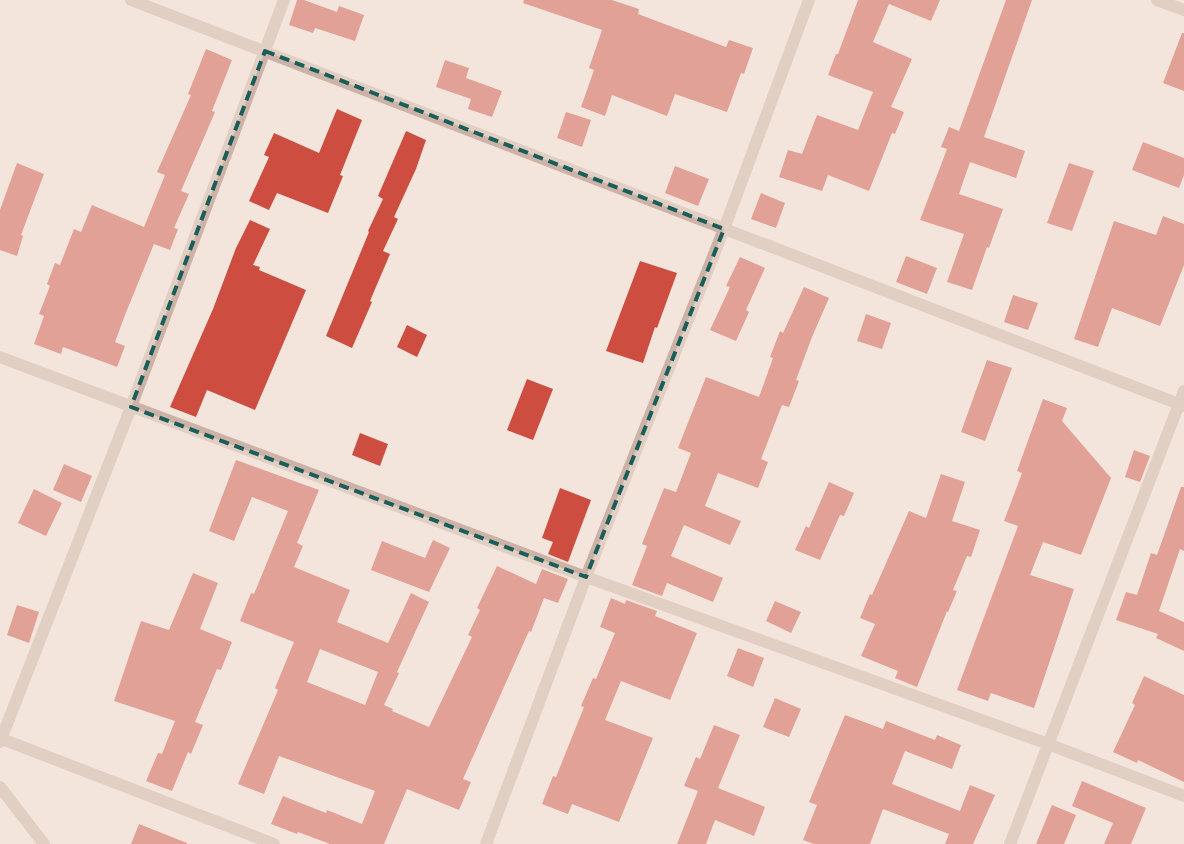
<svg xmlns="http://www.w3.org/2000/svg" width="1184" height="844" viewBox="0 0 1184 844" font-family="'Asap Condensed',sans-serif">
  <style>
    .building { fill: #cd4e41; fill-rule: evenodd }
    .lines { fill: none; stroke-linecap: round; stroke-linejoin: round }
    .minor { stroke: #cdb3a7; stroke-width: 12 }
    .marked { fill: none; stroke: #1b5d58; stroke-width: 4; stroke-dasharray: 10 6; stroke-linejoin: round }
  </style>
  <rect width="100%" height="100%" fill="#f4e5dc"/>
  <path class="building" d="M297,0H304L337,12L339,6L364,15L355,41L315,28L313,33L289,25Z
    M524,0H612L639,9L638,14L726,47L729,40L753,48L744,74L741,73L727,112L675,94L667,116L612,95L605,116L581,107L594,70L589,68L602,30L523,3Z
    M858,0H940L931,21L889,4L873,42L912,59L891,107L904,112L895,134L892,133L869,191L828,175L822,191L779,177L788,150L802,154L817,115L858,130L873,92L828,75L836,54H838Z
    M1006,0H1032L984,137L1025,151L1016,178L970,162L959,194L1003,209L989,248L987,247L972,290L947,282L964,234L920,220L947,149L941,147L949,127L959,131Z
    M1182,33H1184V91L1163,83Z
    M206,49L232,60L212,111L215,112L181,191L189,194L174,228L178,229L170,250L154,244L125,315L115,342L125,346L117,367L63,347L61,354L34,344L44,316L39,314L50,286L47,284L55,263L60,265L74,229L81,232L92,205L144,227L165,175L157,172L191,95L188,94Z
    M445,60L469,68L466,78L502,91L492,117L468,109L471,99L436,87Z
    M337,109L362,120L340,175L343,176L328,213L277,193L269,210L249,201L269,157L264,155L274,133L319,153Z
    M566,112L591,120L582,147L557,138Z
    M406,131L426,140L416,169L394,217L398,219L383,251L390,254L370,301L372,302L352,348L326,336L369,232L368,231L383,199L378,196Z
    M1143,142L1184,158V175L1179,188L1132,170Z
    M17,163L44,174L21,235L23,236L17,256L0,250V210Z
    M1069,163L1094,171L1072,231L1047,223Z
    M675,166L709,179L698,206L665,193Z
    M761,193L785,203L776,228L751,219Z
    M1163,216L1184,224V265L1160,326L1112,308L1098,347L1074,339L1114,221L1156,235Z
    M250,220L270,229L253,265L260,267L259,270L306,290L255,410L207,390L196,417L170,407L213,309L236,248Z
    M906,256L937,268L927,294L896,282Z
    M740,257L765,268L746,310L749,312L736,341L710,330L730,287L726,286Z
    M640,261L677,273L657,328L655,327L643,363L606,351Z
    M804,287L829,298L812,337L796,380L799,381L789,407L782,405L761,459L768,462L758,488L718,473L705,506L741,521L730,545L684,525L671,556L723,578L713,602L667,583L662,596L632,585L647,546L642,544L664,488L676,492L691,453L678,448L706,377L759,397L773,358L770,357L780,331L783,333Z
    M1013,295L1038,303L1028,330L1004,322Z
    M866,314L891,323L882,349L857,341Z
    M407,325L427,335L417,357L397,347Z
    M987,360L1012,368L985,441L961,432Z
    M527,379L553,389L533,440L507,430Z
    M1043,399L1067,408L1062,421L1111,478L1081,555L1043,542L1030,575L1074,589L1034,708L991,693L988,701L957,690L1018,526L1004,521L1022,473L1017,471Z
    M360,433L388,444L380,466L352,455Z
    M1134,450L1150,456L1140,482L1125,477Z
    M236,460L319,490L297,543L303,546L294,567L350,590L337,622L388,643L411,593L429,602L397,672L399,673L384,705L393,709L392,711L429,727L472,637L468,635L480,610L477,608L497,566L536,584L542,569L568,579L558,603L544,598L531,632L529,631L463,779L471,782L459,810L407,789L384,844H330L298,832L297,834L271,824L283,796L326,813L327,810L362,824L375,791L279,756L264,794L238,784L278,690L275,688L294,642L240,621L251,593L254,594L288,511L252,497L234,541L209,531ZM320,649L378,672L365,705L307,682Z
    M64,464L92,476L81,502L53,490Z
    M941,474L965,482L952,521L980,530L971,557L967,556L953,590L957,591L948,612L947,611L917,687L895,678L898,671L861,656L875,624L860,618L870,594L872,595L909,511L926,518Z
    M829,482L854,493L844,516L840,515L820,560L795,550L806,526L809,528Z
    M1181,487H1184V551L1180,549L1159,611L1184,622V651L1156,638L1158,634L1116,620L1126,592L1137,595L1151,553L1157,555Z
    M560,488L591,500L568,562L548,554L553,542L542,538Z
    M34,489L62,503L46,536L18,523Z
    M433,540L450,548L429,592L371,570L382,541L425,558Z
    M193,573L218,583L200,629L232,642L221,670L217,669L195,722L203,725L191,754L188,752L172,791L146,781L158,753L162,754L175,721L114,701L141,621L169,630Z
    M611,598L625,604L626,600L657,611L655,616L697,633L670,700L621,681L605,720L653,738L619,822L572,804L568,814L542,804L553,776L556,777L584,707L581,706L593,678L596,679L615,633L600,627Z
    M775,601L801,612L791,633L766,621Z
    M17,605L39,612L29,643L7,635Z
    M738,648L764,658L753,687L727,676Z
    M1144,676L1184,695V782L1138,760L1137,763L1113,752L1135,705L1132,703Z
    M775,698L801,709L789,737L763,727Z
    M845,715L883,729L886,721L935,740L937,735L961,745L952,769L905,751L892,784L960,811L970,785L995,795L973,844H945L949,834L883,809L870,844H814L803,840L817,805L809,802Z
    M714,725L740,735L718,788L765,807L754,836L715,820L706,844H677L698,791L684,786L696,757L700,759Z
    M1082,781L1146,808L1131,844H1104L1113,823L1072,806Z
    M1052,805L1076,815L1064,844H1036Z
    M139,824L187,843V844H131Z"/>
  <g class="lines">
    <path class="minor" d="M131,0L1184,406
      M1157,0L1184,10
      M0,357L586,577L1048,744L1184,796
      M2,739L274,844
      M0,742L131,407L284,0
      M0,787L44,844
      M486,844L586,577L724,229L809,0
      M1010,844L1184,391"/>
  </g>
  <path d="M0 0H1184V844H0ZM265,51L724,229L586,577L131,407Z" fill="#f4e5dc" fill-opacity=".55" fill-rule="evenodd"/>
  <path class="marked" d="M265,51L724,229L586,577L131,407Z"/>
</svg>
